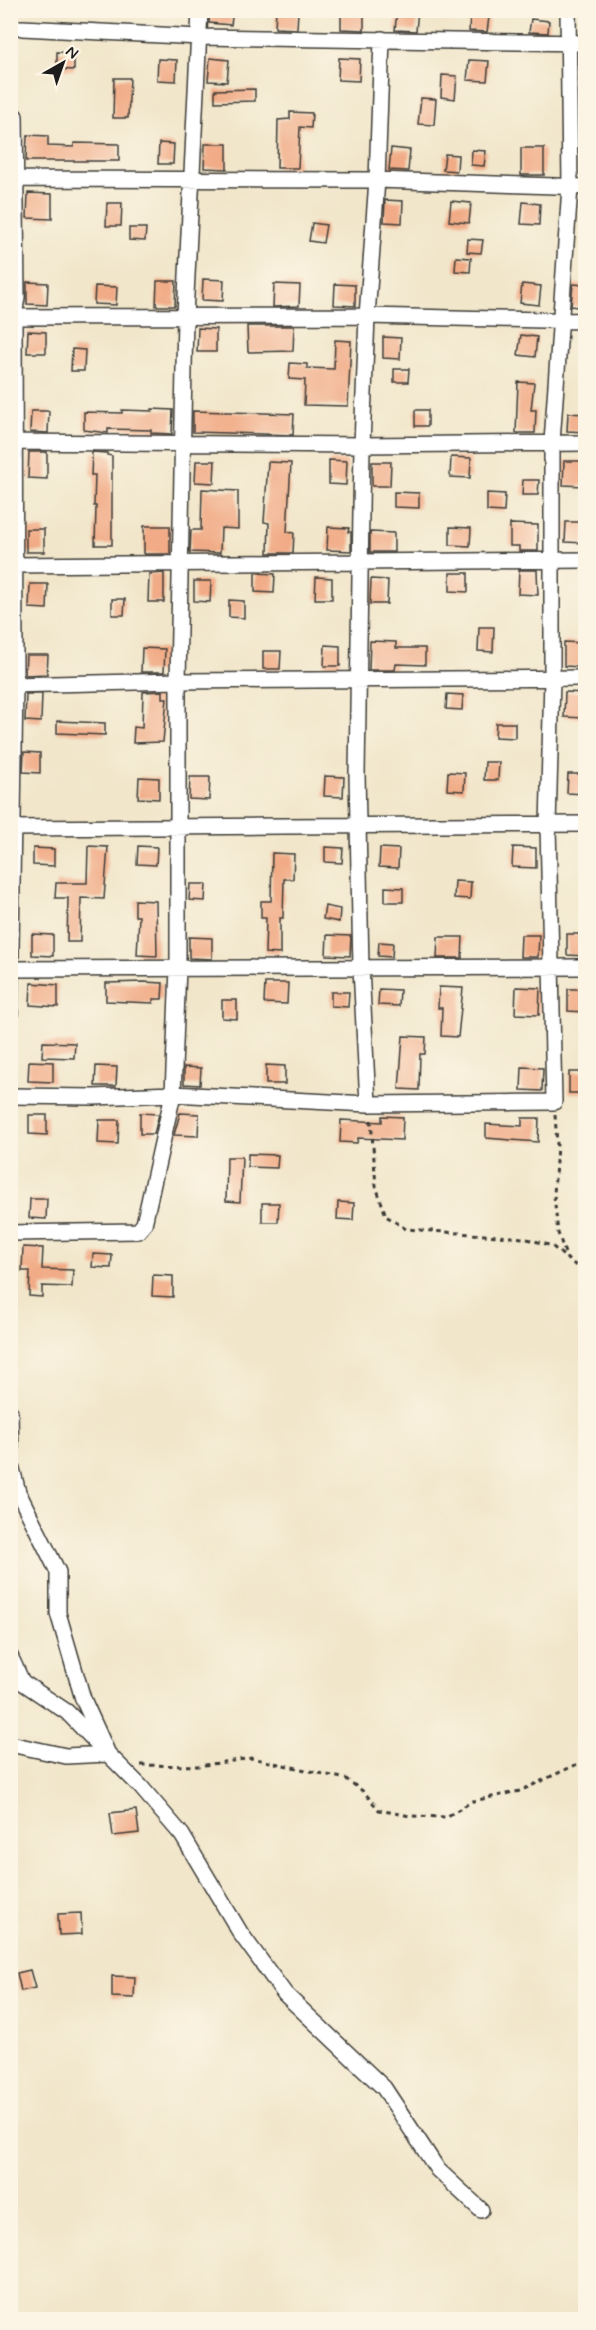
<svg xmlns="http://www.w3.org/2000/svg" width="596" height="2330" viewBox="0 0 596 2330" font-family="Mynerve,sans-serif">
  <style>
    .building { fill: #f1ab86 }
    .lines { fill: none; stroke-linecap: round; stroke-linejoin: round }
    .minor-casing { stroke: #3c3a36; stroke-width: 18 }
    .path { stroke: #3c3a36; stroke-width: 3; stroke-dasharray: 4.5 4.5; stroke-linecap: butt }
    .minor { stroke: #fff; stroke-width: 15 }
  </style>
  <rect width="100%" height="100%" fill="#fcf5e5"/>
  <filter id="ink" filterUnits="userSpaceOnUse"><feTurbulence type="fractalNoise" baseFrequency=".0167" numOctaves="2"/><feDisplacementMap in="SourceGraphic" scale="12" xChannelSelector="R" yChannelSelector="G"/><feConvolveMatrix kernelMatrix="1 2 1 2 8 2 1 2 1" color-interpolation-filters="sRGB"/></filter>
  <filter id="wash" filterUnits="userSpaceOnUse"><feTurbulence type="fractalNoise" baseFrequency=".008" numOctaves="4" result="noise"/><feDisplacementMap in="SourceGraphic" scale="24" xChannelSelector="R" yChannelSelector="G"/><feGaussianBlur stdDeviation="1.35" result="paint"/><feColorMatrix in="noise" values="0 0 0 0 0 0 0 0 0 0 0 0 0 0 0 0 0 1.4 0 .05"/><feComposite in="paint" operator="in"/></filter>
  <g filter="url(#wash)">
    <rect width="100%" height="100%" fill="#f1e6ca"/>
    <g id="blocks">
      <path class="building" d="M210,10H233L231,25L209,23Z
        M276,10L298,12L297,29L275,28Z
        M341,10H364V30L341,29Z
        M397,10H418L416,31L395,30Z
        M470,15L489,17L487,32L469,31Z
        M531,19L549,21L548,33L529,32Z
        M57,52L74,53V70L57,69Z
        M210,58L229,60L227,82L208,81Z
        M339,58L360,59L359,81L338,80Z
        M158,59L177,60L176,81L157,80Z
        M469,60L489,61L487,81L467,80Z
        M442,75L457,76L455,99L441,97Z
        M114,78H130L128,118H113Z
        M255,89V101L215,102V90Z
        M421,98L436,99L434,125L418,124Z
        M290,112L312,113L311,128L300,127L298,168H277L278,120L290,119Z
        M27,135L48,136V146L74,147V143L119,144V161H26Z
        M159,143L174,144L173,164H158Z
        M205,144H227V169L204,168Z
        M391,148L410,150L408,171L389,170Z
        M521,148H544V175H521Z
        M472,150L486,151L484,166L471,165Z
        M445,154L458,155L457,171L443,170Z
        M28,193L52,194V219L27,218Z
        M385,200L403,201L402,223L384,222Z
        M451,201L471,203L469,223L449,221Z
        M523,202L540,204L539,225L521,224Z
        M107,203H122L121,226H106Z
        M312,223L326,225L323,243L309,241Z
        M129,228H146L145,241L129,240Z
        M468,239L483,240L481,253L467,252Z
        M456,257L471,258L470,272L455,271Z
        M203,279L224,280L223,301L202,300Z
        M157,281H176L175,306H156Z
        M27,282L48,283L47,305L27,304Z
        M274,284L300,285L299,306L273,307Z
        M335,284L355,285V306L334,305Z
        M522,284L541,286L539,305L520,303Z
        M573,284L585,285V308L571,306Z
        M95,286L117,287L116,305L94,304Z
        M247,326H294L293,351L248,352Z
        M198,328L216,329V352H197Z
        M28,331L46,332V353H27Z
        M521,335L537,337L535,357L518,355Z
        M383,337L401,338L400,359L383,358Z
        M335,340L351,341L348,406L304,405L305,380L289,379L290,363L307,364V368L334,369Z
        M72,349L85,350L84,371H71Z
        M394,369H409L408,382H394Z
        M518,382L534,383L531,410H536L535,433H516Z
        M152,409L173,410L172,434L151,433V430L108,429V433L84,430V412L122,413V410L152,411Z
        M415,410H428V426H415Z
        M31,411H49L48,433L30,432Z
        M193,411L294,414L293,435L193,432Z
        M568,413L585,414V432L567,431Z
        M29,452H47V479L28,478Z
        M92,452L107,453V455L112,456V545H95L96,506H94L95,475H91Z
        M451,457L471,458L470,478L450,477Z
        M329,460L347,461L346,485L329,484Z
        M196,461H215L214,483L195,482Z
        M564,461H585L584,486L563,485Z
        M268,462L291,463L287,532L294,533L293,553H268L269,523L264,522Z
        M372,462H391L390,486H372Z
        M523,480H539L538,495H522Z
        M202,489L238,491V529L221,528L220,553L190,552L191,530H201Z
        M394,492L419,493V508L394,507Z
        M487,493L505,494L504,512L487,511Z
        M566,522H585V543L565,542Z
        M510,524L538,525V551H519V546H510Z
        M144,526H170V554H144Z
        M328,527L349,528L348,532H351V551L327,550Z
        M450,527L471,528L470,546L450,545Z
        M26,529H44V552H26Z
        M370,532L394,533V552H370Z
        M519,570H537L538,595L518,594Z
        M164,573V602H148L149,574Z
        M255,573L275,574L274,593L255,592Z
        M450,573H468V592L450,591Z
        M316,577L332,578V599H315Z
        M371,579L388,580L387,604H370Z
        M194,581H211L210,602L194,601Z
        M30,584H48L47,609L29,608Z
        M112,599H125L124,615H112Z
        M229,600L244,601V618L229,617Z
        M479,627H494L493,652L478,651Z
        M370,641L396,642V648H425V665L396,664L395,670H369Z
        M564,642L583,643L582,667L564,666Z
        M325,645L340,646V666H324Z
        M142,648L165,649L164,672H141Z
        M263,651H281L280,669H263Z
        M26,655H48L47,674L25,675Z
        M163,691V698H167L163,742L133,743L134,727L142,728L143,692Z
        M565,692L585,693V718L564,717Z
        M26,694H42L41,722L25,721Z
        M447,694L463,695L462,710L446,709Z
        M57,721L105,723V735L57,733Z
        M496,723H515V738L495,737Z
        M24,752L40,753V773L23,772Z
        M485,762H499L498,780H484Z
        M448,772L465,773L464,791L447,790Z
        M568,774H585V794L567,793Z
        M325,776L344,777L343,797L324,796Z
        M139,777L159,778V799L138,798Z
        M190,777H210L209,800L189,799Z
        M88,846L108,847L104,899L81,898L80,942H67L68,898H55L56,883H87Z
        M138,846L157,847L156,865L137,864Z
        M325,847L343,848L342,863L325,862Z
        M513,847L536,848V868L512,867Z
        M33,848L54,849V866L33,865Z
        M380,848L399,849L398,868L379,867Z
        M272,853L294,854L293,879H284L283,918H280V954L265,953L266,918H261V901H271Z
        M455,881L471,882L470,899L454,898Z
        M190,884H206L205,901L189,900Z
        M385,887L403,888V902H385Z
        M135,900L156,901L157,956L137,955L139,916H135Z
        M325,906L340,909L339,922L323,919Z
        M32,934L53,935V956L32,955Z
        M567,934H585V956L567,955Z
        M327,935L351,936L350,956L326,955Z
        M521,935H539L538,957H520Z
        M189,937L212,938V959L189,958Z
        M438,937H463L462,958H437Z
        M379,942L393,943L392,957L378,956Z
        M144,982L163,983L162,999H153V1003L106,1001V983Z
        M31,983L58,985V1007L30,1005Z
        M265,983H288L287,1004L264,1003Z
        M439,987L463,988L458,1037L441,1036L442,1008H438Z
        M516,987L540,988L539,1015L515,1014Z
        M379,989L400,990L399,1006L378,1005Z
        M568,989H585V1012L568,1011Z
        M331,992H349L348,1007L331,1006Z
        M222,1000H237V1019L222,1018Z
        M403,1036L426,1037L425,1054H420L419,1090L399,1089Z
        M43,1042L75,1043L74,1058L42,1057Z
        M29,1061L53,1062V1082L28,1081Z
        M266,1065L285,1066V1084H266Z
        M96,1066L117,1067L116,1086H95Z
        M184,1067L201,1068L200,1085L184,1084Z
        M522,1067L543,1068L542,1091L521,1090Z
        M569,1072H585V1093H569Z
        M140,1113L159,1114L154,1134H140Z
        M180,1113L199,1114L198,1136L174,1135Z
        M29,1115H47V1135L29,1134Z
        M382,1116L403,1117L402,1140L358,1138L357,1143L340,1142L341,1120L382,1122Z
        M522,1118H539L538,1142L486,1138V1124L522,1126Z
        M99,1120H119L118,1144L98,1143Z
        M248,1154L278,1155L277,1168L248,1167Z
        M227,1157H242L240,1202L226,1201Z
        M30,1199H47L46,1219L29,1218Z
        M338,1202L354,1203L353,1220L337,1219Z
        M262,1203H279L278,1222H262Z
        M23,1247L43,1248L42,1269L73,1270L72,1287L42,1286V1297L29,1296L30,1271H22Z
        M93,1254L112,1255L111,1268L92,1267Z
        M153,1275L173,1276V1297L152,1296Z
        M136,1810L139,1833L113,1836L110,1813Z
        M81,1913L82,1934L59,1935L58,1914Z
        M30,1970L35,1988L21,1991L17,1973Z
        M112,1976L135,1977L134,1998L112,1997Z"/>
    </g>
  </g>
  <g filter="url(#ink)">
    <use href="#blocks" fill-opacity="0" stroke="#3c3a36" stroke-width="1.5"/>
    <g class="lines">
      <g class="minor-casing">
        <path id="minor" d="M22,28L200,37L586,43
          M10,179L377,180L586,187
          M10,317L367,316L586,321
          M10,442L362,445L586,443
          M10,565L586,560
          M10,685L178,681L586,678
          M10,828L586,824
          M10,969L586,967
          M10,1015L15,685L14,317L17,297L15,116
          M10,1096L94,1097L173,1094L368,1104L554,1102L548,825L552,679V442L570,187L568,10
          M368,1104L361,968L357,774L362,445L367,316L377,180L382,39
          M10,1233L138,1231L144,1224L173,1094L178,968V681L185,316L200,10
          M10,1412L11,1465L18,1492L58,1572V1613L83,1699L108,1754L140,1786L182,1835L241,1934L285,1994L384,2088L438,2170L481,2210
          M10,1656L22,1682L67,1712L99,1745
          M10,1744L66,1756L108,1754"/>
      </g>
      <path class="path" d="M555,1115L557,1144L554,1195L558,1233L567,1259L586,1273
        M371,1120L376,1186L386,1216L406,1229L524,1238L552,1246L567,1259
        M141,1765L198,1766L252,1758L346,1779L364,1792L379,1810L410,1816L446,1817L473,1801L520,1791L586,1760"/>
      <use href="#minor" class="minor"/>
    </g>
  </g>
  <rect width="596" height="2330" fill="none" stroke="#fcf5e5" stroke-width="36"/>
  <g transform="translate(63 63) rotate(40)" stroke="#fcf5e5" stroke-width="4.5" paint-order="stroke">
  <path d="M0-4.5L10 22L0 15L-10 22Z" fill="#1c1c1c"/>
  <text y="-9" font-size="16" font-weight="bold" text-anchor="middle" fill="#1c1c1c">N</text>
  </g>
</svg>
